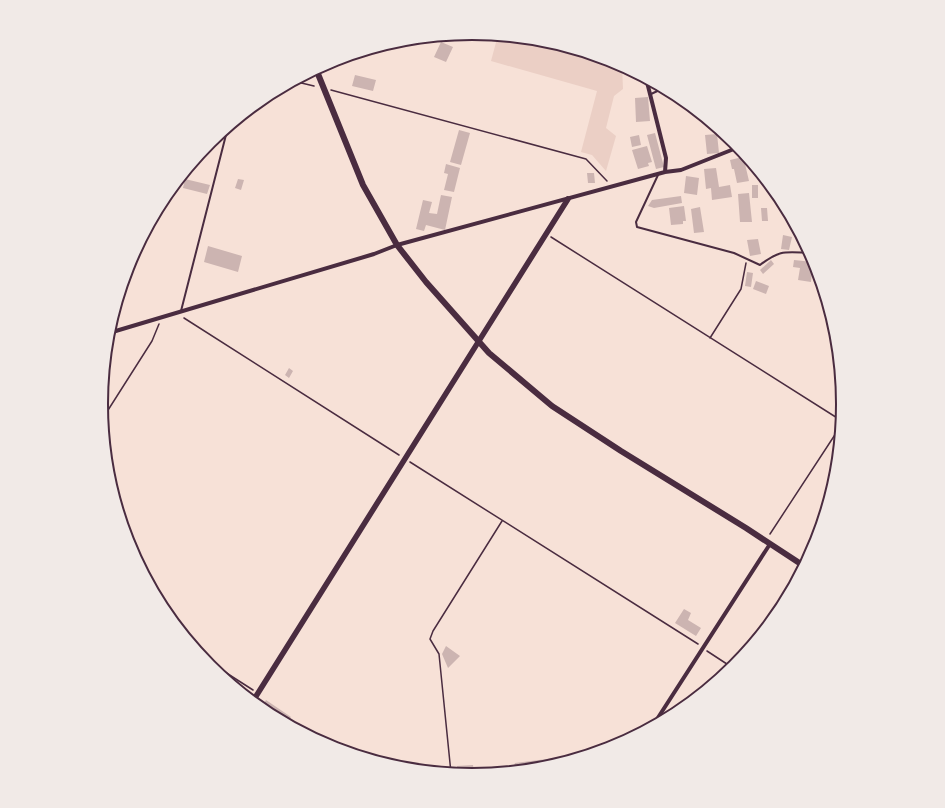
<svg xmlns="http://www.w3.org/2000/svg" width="945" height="808" viewBox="0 0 945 808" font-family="Mulish,sans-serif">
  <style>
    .green { fill: #ebcfc5 }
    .building { fill: #ccb4b1 }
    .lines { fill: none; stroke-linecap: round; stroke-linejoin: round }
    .path { stroke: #4a2c40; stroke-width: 1.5 }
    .service { stroke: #4a2c40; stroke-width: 2 }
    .minor { stroke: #4a2c40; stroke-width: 4 }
    .tertiary { stroke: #4a2c40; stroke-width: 5.5 }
    .secondary { stroke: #4a2c40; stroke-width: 6 }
    .rim { fill: none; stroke: #4a2c40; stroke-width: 2 }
  </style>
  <rect width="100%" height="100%" fill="#f7e1d7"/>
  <path class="green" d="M498,35L545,40L615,61L622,65L623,89L614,96L606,128L616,136L606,171L592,155L581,152L597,91L491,61Z"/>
  <path class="building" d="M441,42L453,47L446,62L434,57Z
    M355,75L376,80L373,91L352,86Z
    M648,97L650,121L636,122L635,98Z
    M459,130L470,133L461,165L450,162Z
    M655,133L664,167L656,169L647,135Z
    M717,134L719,153L707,154L705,135Z
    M639,135L641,145L632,147L630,137Z
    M647,146L652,162L648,163L649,166L638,169L632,150Z
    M202,151L199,165L193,163L195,161Z
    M747,156L748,164H745L749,181L737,183L734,169H732L730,160Z
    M446,164L460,168L454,192L444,190L448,174L444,173Z
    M716,168L719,187L730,185L732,197L712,200L711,188L706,189L704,169Z
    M587,173H594L595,183H588Z
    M686,176L699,178L697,195L684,193Z
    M185,179L210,185L207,194L183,188Z
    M238,179L244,180L241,190L235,188Z
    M752,185H758V198H752Z
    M749,193L752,222H740L738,194Z
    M441,195L452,197L445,230L426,225L424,231L416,229L423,200L432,202L429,213L437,214Z
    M681,196L682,203L654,208L648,206L652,200Z
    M782,199L790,215L784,216Z
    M684,206L686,221H683V224L671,225L669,208Z
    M700,207L704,232L694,233L691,209Z
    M761,208H767L768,221H762Z
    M783,235L792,237L789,250L781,249Z
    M758,239L761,254L750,256L747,240Z
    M208,246L242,256L238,272L204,262Z
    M771,260L774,264L763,274L760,270Z
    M794,260L813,262L811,282L798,280L800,268L793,267Z
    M747,272L753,273L751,287L745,286Z
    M820,277L823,289H818L816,278Z
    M756,281L769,286L766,294L753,289Z
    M289,368L293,371L289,378L285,375Z
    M684,609L691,613L688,620L701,628L696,636L675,623Z
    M446,646L460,656L448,668L442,654Z
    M266,700L291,717L287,723L266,712L261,708Z
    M555,758L558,764L545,768L512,771L515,763Z
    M473,765L474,773L457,774V766Z"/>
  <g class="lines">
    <path class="path" d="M293,81L314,86
      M331,90L586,159L607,181
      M551,237L842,421
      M184,318L399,455
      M710,338L741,289L746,263
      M103,418L152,341L159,324
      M410,462L698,644
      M770,534L842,424
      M707,651L733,668
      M203,658L253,690
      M451,773L439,654L430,639L433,631L502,521"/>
    <path class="service" d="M651,94L664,88
      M658,175L636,222L637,227L734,253L760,265C781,249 785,252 811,253
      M814,259L816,265
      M181,311L228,127"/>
    <path class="minor" d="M646,78L666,158L665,172
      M109,333L374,254L397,245L665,172L681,170L739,147
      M652,727L770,544"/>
    <path class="tertiary" d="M253,701L568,199"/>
    <path class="secondary" d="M316,69L363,185L397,245L426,282L489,353L552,406L621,451L746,528L804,566"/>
  </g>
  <path d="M0 0H945V808H0ZM108 404a364 364 0 1 1 728 0a364 364 0 1 1-728 0Z" fill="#f1eae7" fill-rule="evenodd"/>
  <path class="rim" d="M108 404a364 364 0 1 1 728 0a364 364 0 1 1-728 0Z"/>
</svg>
